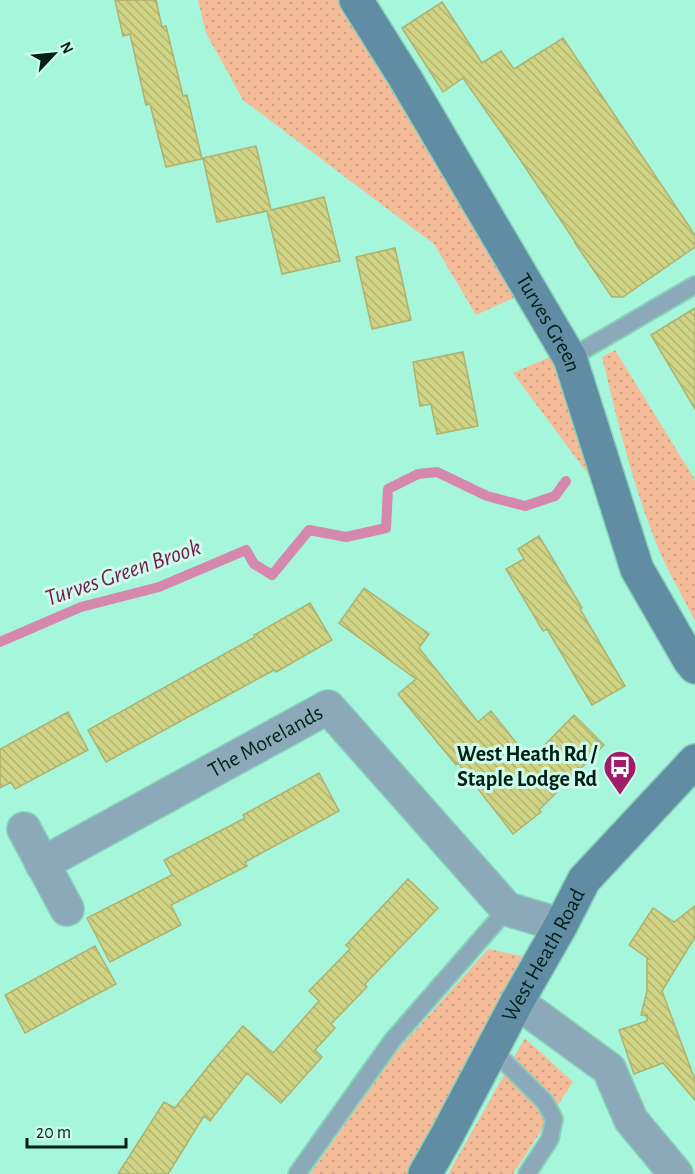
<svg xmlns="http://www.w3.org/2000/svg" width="695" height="1174" viewBox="0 0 695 1174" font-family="'Alegreya Sans',sans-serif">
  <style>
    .grass { fill: url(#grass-dots) }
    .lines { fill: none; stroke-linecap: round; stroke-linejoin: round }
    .stream { stroke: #d588ab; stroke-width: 10 }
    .building { fill: url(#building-back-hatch); stroke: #aeb271; stroke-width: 1.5 }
    .lane-casing { stroke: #88cfb9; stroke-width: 20 }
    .street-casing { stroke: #88cfb9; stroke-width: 36 }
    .secondary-casing { stroke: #88cfb9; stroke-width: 36 }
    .lane { stroke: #8ca9b9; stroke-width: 16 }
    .street { stroke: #8ca9b9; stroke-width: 33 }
    .secondary { stroke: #618da4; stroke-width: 33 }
    .labels { text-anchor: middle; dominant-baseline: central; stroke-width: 6; stroke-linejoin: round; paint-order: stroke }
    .street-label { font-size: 22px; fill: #002017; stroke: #cefcec }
    .poi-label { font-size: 22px; font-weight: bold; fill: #002017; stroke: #cefcec; text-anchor: end }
    .water-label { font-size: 24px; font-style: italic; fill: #751a4c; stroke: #cefcec }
  </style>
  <defs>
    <pattern id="grass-dots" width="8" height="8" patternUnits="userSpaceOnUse" patternTransform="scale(1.5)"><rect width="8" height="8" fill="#f5bc9a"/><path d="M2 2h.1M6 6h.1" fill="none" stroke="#d0a184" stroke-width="1.8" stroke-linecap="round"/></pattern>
    <pattern id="building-back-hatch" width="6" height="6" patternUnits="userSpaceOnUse" patternTransform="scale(1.5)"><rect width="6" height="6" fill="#cfd383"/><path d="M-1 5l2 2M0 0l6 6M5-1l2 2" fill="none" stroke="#b0b570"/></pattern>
  </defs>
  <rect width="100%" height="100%" fill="#a6f6dc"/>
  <path class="grass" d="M198,0H348L520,295L476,315L434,244L243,100L206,33Z
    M615,350L695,480V621C682,595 667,570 656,543C632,483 617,419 602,357Z
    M559,353L610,504L513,373Z
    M488,949L522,956L498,1010L408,1174H310L396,1052Z
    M525,1038L573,1082L513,1174H448Z"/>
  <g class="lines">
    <path class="stream" d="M0,642L81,607L159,587L246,550L254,564L272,575L309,530L346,537L386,528L388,489L418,474L437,472L487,496L525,506L555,496L566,481"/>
  </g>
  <path class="building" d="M115,0H156L162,27L166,26L183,96L187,95L202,159L166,167L150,104L146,105L130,34L123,36Z
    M442,2L482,63L501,51L514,69L563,38L695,235V247L623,297H612L575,243H576L521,161L463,78L443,92L402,28Z
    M256,146L271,210L324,197L340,261L282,274L267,211L217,222L203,158Z
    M395,248L411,320L372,329L356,257Z
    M695,308V409L651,335Z
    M463,352L478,426L437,434L431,404L420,406L413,362Z
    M539,536L582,608L580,609L625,686L592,705L547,629L543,631L506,569L524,559L518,549Z
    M364,588L429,634L419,648L478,722L491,711L530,760L574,715L604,745L539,810L541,812L513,834L458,763L456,765L398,694L416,679L339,623Z
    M310,603L332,640L276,672L274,670L106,762L88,730L255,637L254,635Z
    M68,712L88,750L15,789L11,782L0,788V749Z
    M319,773L339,811L245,862L247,866L171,905L181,925L110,962L87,918L172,875L164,860L245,818L243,815Z
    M408,879L438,908L365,984L367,987L331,1024L335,1028L315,1050L322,1057L281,1103L247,1073L210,1121L204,1116L168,1174H118L164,1102L175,1108L211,1063L243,1026L273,1053L319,1001L309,991L350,949L346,945Z
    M695,906V937L662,991L695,1080V1100L663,1063L634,1074L619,1030L647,1021V1014L646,1016L641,1015L647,991V959H649L629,945L653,908L674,922Z
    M95,946L116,984L25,1033L5,995Z"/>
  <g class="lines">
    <g class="lane-casing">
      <path id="lane" d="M570,358L695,285
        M492,1049L545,1102L554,1119L550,1139L527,1174
        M297,1174L392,1041L507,909"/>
    </g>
    <g class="street-casing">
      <g id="street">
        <path d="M24,829L67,909"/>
        <path id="s1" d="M42,864L328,707L507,909L561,925"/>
        <path d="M517,1002L609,1069L631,1120L676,1174"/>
      </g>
    </g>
    <g class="secondary-casing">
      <g id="secondary">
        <path id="s2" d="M356,0L405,78L570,358L637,569L690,661L695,667"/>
        <path id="s3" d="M425,1174L446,1137L517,1002L561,925L584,880L695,761"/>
      </g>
    </g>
    <use href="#lane" class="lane"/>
    <use href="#street" class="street"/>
    <use href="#secondary" class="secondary"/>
  </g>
  <defs>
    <g id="bus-pin" transform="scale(1.725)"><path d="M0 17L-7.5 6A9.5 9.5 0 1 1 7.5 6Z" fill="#a11b68" stroke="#cefcec"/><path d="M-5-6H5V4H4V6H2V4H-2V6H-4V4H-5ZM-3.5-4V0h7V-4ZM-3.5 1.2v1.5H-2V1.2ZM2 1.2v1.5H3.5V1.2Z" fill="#fff"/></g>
  </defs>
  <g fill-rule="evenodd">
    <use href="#bus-pin" x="620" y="767"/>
  </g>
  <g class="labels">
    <g class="street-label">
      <text stroke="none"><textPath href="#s2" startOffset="376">Turves Green</textPath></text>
      <text stroke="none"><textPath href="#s1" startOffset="255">The Morelands</textPath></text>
      <text stroke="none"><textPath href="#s3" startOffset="249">West Heath Road</textPath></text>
    </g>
    <g class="poi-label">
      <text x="597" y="754">West Heath Rd /<tspan x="597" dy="25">Staple Lodge Rd</tspan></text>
    </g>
    <g class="water-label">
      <text transform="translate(123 573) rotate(-19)">Turves Green Brook</text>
    </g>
  </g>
  <g transform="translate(54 54) rotate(64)" stroke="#cefcec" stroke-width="4.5" paint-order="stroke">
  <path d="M0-4.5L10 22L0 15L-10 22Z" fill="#002017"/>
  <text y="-9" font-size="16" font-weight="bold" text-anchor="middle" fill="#002017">N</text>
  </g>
  <path d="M27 1138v9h99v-9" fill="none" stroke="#002017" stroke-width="3"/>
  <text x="36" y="1138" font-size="18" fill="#002017" stroke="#cefcec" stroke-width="4.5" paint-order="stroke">20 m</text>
</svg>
